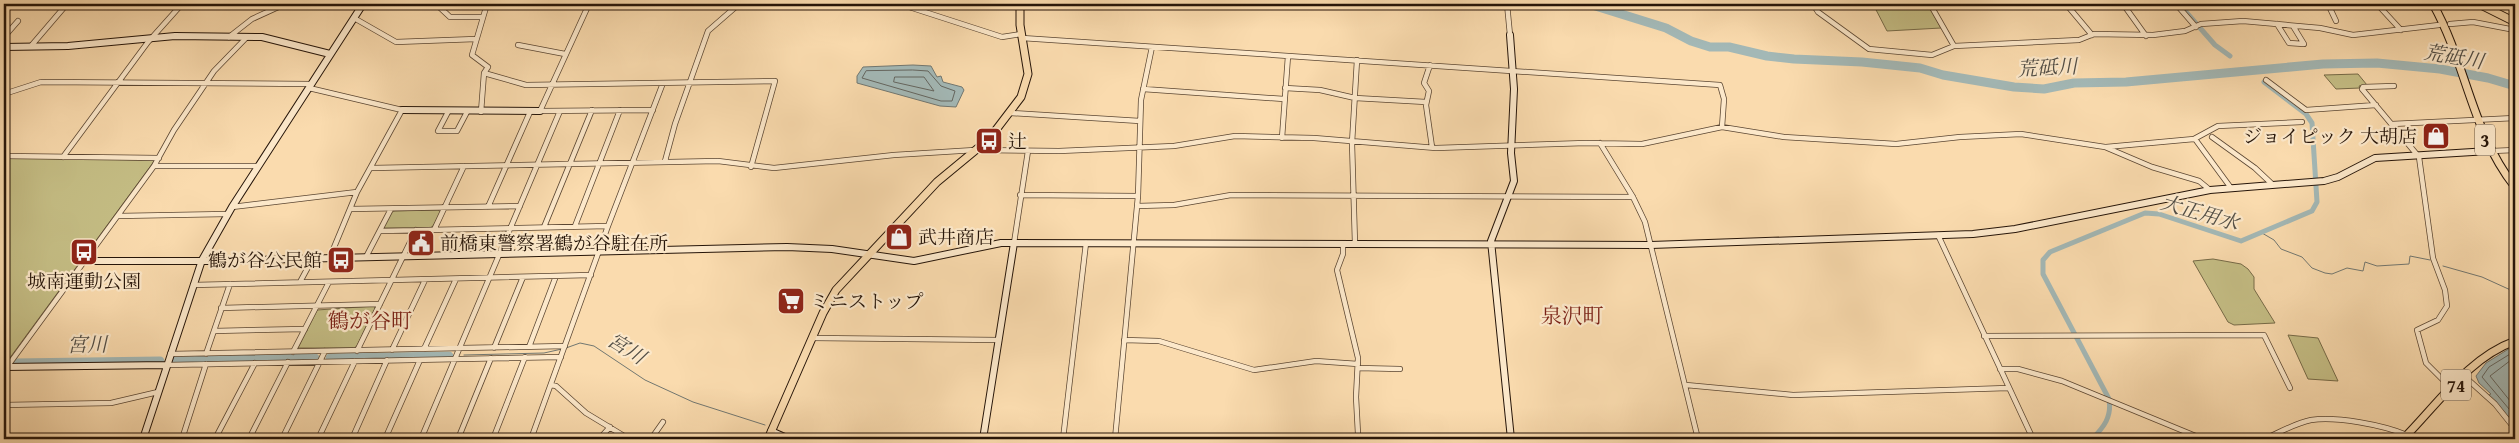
<svg xmlns="http://www.w3.org/2000/svg" width="2519" height="443" viewBox="0 0 2519 443" font-family="'Gentium Book Plus','Noto Serif JP',serif">
  <style>
    .green { fill: #c5be85; stroke: #766a47 }
    .water { fill: #a3b8b6; stroke: #717771 }
    .lines { fill: none; stroke-linecap: round; stroke-linejoin: round }
    .shore { stroke: #646660; stroke-width: 1 }
    .stream { stroke: #717771; stroke-width: 1 }
    .canal { stroke: #a3b8b6; stroke-width: 5 }
    .river { stroke: #a3b8b6; stroke-width: 9 }
    .street-casing { stroke: #5b4632; stroke-width: 6 }
    .secondary-casing { stroke: #261509; stroke-width: 8 }
    .primary-casing { stroke: #261509; stroke-width: 9 }
    .street { stroke: #fce8ca; stroke-width: 4.5 }
    .secondary { stroke: #fce8ca; stroke-width: 6 }
    .primary { stroke: #fadbae; stroke-width: 7 }
    .labels { text-anchor: middle; dominant-baseline: central; stroke-width: 4.5; stroke-linejoin: round; paint-order: stroke }
    .shield { fill: #fce8ca; stroke: #665443; stroke-width: 1 }
    .shield-label { font-size: 18px; font-weight: bold; fill: #261509 }
    .poi-label { font-size: 19px; fill: #261509; stroke: #fce8ca; text-anchor: start }
    .water-label { font-size: 20px; font-style: italic; fill: #524e46; stroke: #fce8ca }
    .quarter-label { font-size: 21px; fill: #7a1f14; stroke: #fce8ca }
  </style>
  <rect width="100%" height="100%" fill="#fadbae"/>
  <filter id="stains"><feTurbulence type="fractalNoise" baseFrequency=".004" numOctaves="4"/><feColorMatrix values="0 0 0 0 .2 0 0 0 0 .09 0 0 0 0 .02 0 0 0 .5 -.17"/></filter>
  <radialGradient id="worn" r=".72"><stop offset=".6" stop-color="#630" stop-opacity="0"/><stop offset="1" stop-color="#630" stop-opacity=".3"/></radialGradient>
  <path class="green" d="M1873,4H1928L1941,28L1887,31Z
    M2358,74L2367,85L2359,86L2360,88L2336,89L2324,75Z
    M4,158L155,160L9,359H4Z
    M438,210L441,212L433,226L430,228H383L391,212L395,211Z
    M2213,259L2241,264L2248,269L2254,277V289L2275,323L2234,325L2228,322L2193,261Z
    M374,306L375,308L357,346L354,348H298L317,310Z
    M2288,335L2318,338L2338,381L2308,379Z"/>
  <path class="water" d="M913,65L931,66L937,77L941,76L943,82L962,87L964,90L956,107L940,106L857,83V76L863,67Z
    M2515,345V424L2489,395L2491,394L2479,383L2476,376L2486,363Z"/>
  <g class="lines">
    <path class="shore" d="M913,70L928,71L941,86L955,91L952,101H941L862,78L866,71Z
      M895,77H924L934,91L894,82Z
      M2515,351L2489,367L2482,377L2515,416
      M2515,357L2490,376L2515,407"/>
    <path class="stream" d="M2262,233L2274,240L2281,249L2302,257L2312,268L2325,273L2332,274L2347,268L2363,271L2365,262L2377,266L2409,264L2410,256L2430,260
      M2443,266L2482,277L2515,292
      M566,348L580,343L594,346L645,380L693,402L765,425
      M464,355L544,353L562,349
      M774,438L777,439"/>
    <path class="canal" d="M2179,4L2215,45L2230,56
      M2092,439C2104,427 2112,417 2109,399L2043,274V260L2050,252L2145,213L2159,214L2241,241L2312,211L2317,202L2312,123L2306,114L2264,82"/>
    <path class="river" d="M1589,4L1666,28L1691,41L1710,47H1729L1767,56L1794,59L1862,62L1920,68L1943,75L2014,87L2044,89L2074,83L2126,82L2323,64L2377,63L2440,69L2488,78L2515,86
      M330,358L449,356
      M176,361L315,358
      M14,363L160,361"/>
    <g class="street-casing">
      <path id="street" d="M436,4L450,17H481
        M589,4L540,111L653,110
        M900,4L1002,37L1021,34
        M1507,4L1510,35
        M1813,4L1818,12L1869,49L1932,55L1954,46L2079,40L2094,34L2153,35L2185,31L2201,24L2243,21L2320,28L2353,35L2439,25
        M1930,4L1954,46
        M2066,4L2092,35
        M2123,4L2146,36
        M2176,4L2196,27
        M2328,4L2336,21
        M2377,4L2401,30
        M354,18L396,42L476,39
        M2277,24L2289,43L2304,44L2293,26
        M2450,24L2473,22L2515,30
        M4,37L18,21
        M229,37L252,19L285,4
        M1022,38L1720,85L1724,99L1722,127
        M518,45L565,54
        M31,46L67,4
        M1430,65L1424,83L1429,91L1426,105L1432,147
        M484,73L526,85L775,81L751,167
        M2266,80L2306,110L2376,105
        M2394,86L2363,87L2362,89L2419,157L2433,258L2445,290L2447,306L2438,320L2417,330L2426,363L2451,388
        M309,88L402,110L357,192L330,257
        M1285,88L1320,90L1355,98L1426,102
        M1143,89L1284,99
        M4,94L41,82L311,84
        M448,112L438,131H457L467,112
        M481,112L484,73L488,67L472,55L487,4
        M1010,113L1140,121
        M2392,124L2515,118
        M2212,137L2255,168L2272,184
        M1282,138L1288,56
        M2195,139L2231,188
        M1600,143L1633,197L1645,222L1698,439
        M2106,147L2194,139L2218,126L2302,122
        M2492,151L2515,150
        M4,156L159,158
        M63,157L148,42L182,4
        M665,161L675,124L708,31L739,4
        M154,166H258
        M372,168L718,161L774,168L894,155L975,150L1059,151L1174,146L1235,136L1314,138L1436,148L1586,143L1642,144L1722,127L1784,137L1896,144L1960,137L2021,134L2105,147L2152,167L2199,181L2210,190
        M1020,195L1138,196
        M1137,206L1174,205L1231,195L1633,197
        M232,207L357,192
        M488,207L530,112
        M350,209L520,206
        M118,216L227,214
        M575,226L620,110
        M544,227L592,110
        M434,230L464,166
        M380,231L608,226
        M1938,235L2033,439
        M1014,243L1028,151
        M1343,244V254L1337,270L1358,358L1356,397L1358,434L1355,439
        M1355,244L1352,143L1357,60
        M366,257L391,209
        M300,282L313,258
        M193,285L591,275
        M221,308L380,304
        M214,331L305,329
        M1984,336L2264,335L2290,388
        M812,338L999,340
        M1124,340L1159,341L1254,370L1316,361L1358,364
        M529,347L556,276
        M494,348L523,277
        M424,349L456,279
        M392,350L425,280
        M357,351L416,230
        M293,352L329,282
        M170,354L565,346
        M206,354L230,284
        M167,365L561,357
        M7,367L154,166L174,130L214,71L247,37
        M1358,368L1400,369
        M2000,369H2018L2062,381L2203,439
        M2464,376L2495,404L2515,429
        M551,385L556,386L586,413L629,439
        M1686,385L1793,395L2008,388
        M4,405L111,403L158,392
        M182,439L206,364
        M215,439L255,363
        M249,439L288,362
        M282,439L325,351
        M318,439L355,361
        M352,439L387,360
        M385,439L420,360
        M421,439L560,111
        M458,439L491,358
        M493,439L525,357
        M531,439L608,226L663,83
        M599,439L610,427
        M651,439L663,422
        M1063,439L1086,243
        M1115,439L1138,196L1141,100L1152,47
        M2264,439C2279,433 2295,423 2311,420C2336,416 2383,425 2407,435"/>
    </g>
    <g class="secondary-casing">
      <path id="secondary" d="M1510,35L1514,89L1511,153L1514,181L1491,241L1511,439
        M4,47L68,46L175,36L262,37L330,54
        M402,110L540,111
        M84,261H210L787,247L832,249L914,261L1001,243L1651,245L1973,234L2015,229L2210,190L2324,181L2338,177L2375,158L2489,151
        M4,367L167,365
        M771,431L789,439
        M143,439L202,260L232,207L363,4
        M983,439L1014,243"/>
    </g>
    <g class="primary-casing">
      <path id="primary" d="M2433,4C2467,65 2471,131 2515,187
        M2479,4L2515,22
        M768,439L823,313L836,290L937,182L989,139L1021,97L1028,74L1020,25V4
        M2403,439C2437,405 2468,358 2515,341"/>
    </g>
    <use href="#street" class="street"/>
    <use href="#secondary" class="secondary"/>
    <use href="#primary" class="primary"/>
  </g>
  <defs>
    <g id="shop-square" transform="scale(1.4375)"><rect x="-9" y="-9" width="18" height="18" rx="4" fill="#8f2418" stroke="#fce8ca"/><path d="M-5-2.5h2.3a2.7 3.5 0 0 1 5.4 0H5L5.5 6h-11ZM-1.5-2.5h3a1.5 2.3 0 0 0-3 0Z" fill="#fff"/></g>
    <g id="bus-square" transform="scale(1.4375)"><rect x="-9" y="-9" width="18" height="18" rx="4" fill="#8f2418" stroke="#fce8ca"/><path d="M-5-6H5V4H4V6H2V4H-2V6H-4V4H-5ZM-3.5-4V0h7V-4ZM-3.5 1.2v1.5H-2V1.2ZM2 1.2v1.5H3.5V1.2Z" fill="#fff"/></g>
    <g id="civic-square" transform="scale(1.4375)"><rect x="-9" y="-9" width="18" height="18" rx="4" fill="#8f2418" stroke="#fce8ca"/><path d="M-.6-6.5H3V-4.5H.6V-3L4-1V1h2V6H-6V1h2V-1L-.6-3ZM-1.2 2.5V6h2.4V2.5Z" fill="#fff"/></g>
    <g id="supermarket-square" transform="scale(1.4375)"><rect x="-9" y="-9" width="18" height="18" rx="4" fill="#8f2418" stroke="#fce8ca"/><path d="M-6-5.5h2.5l.6 2H6L4.5 2H-2.5L-4.4-4H-6ZM-1.5 3.2a1.3 1.3 0 1 0 .1 0ZM3 3.2a1.3 1.3 0 1 0 .1 0Z" fill="#fff"/></g>
  </defs>
  <g fill-rule="evenodd">
    <use href="#shop-square" x="2436" y="136"/>
    <use href="#bus-square" x="989" y="141"/>
    <use href="#shop-square" x="899" y="237"/>
    <use href="#civic-square" x="421" y="243"/>
    <use href="#bus-square" x="84" y="252"/>
    <use href="#bus-square" x="341" y="260"/>
    <use href="#supermarket-square" x="791" y="301"/>
  </g>
  <g class="labels">
    <g class="shield">
      <rect x="2475" y="124.5" width="20" height="31" rx="4"/>
      <rect x="2441" y="369.5" width="30" height="31" rx="4"/>
    </g>
    <g class="shield-label">
      <text x="2485" y="140">3</text>
      <text x="2456" y="385">74</text>
    </g>
    <g class="poi-label">
      <text x="2417" y="136" text-anchor="end">ジョイピック 大胡店</text>
      <text x="1008" y="141">辻</text>
      <text x="918" y="237">武井商店</text>
      <text x="440" y="243">前橋東警察署鶴が谷駐在所</text>
      <text x="322" y="260" text-anchor="end">鶴が谷公民館</text>
      <text x="84" y="281" text-anchor="middle">城南運動公園</text>
      <text x="810" y="301">ミニストップ</text>
    </g>
    <g class="water-label">
      <text transform="translate(2454 56) rotate(10)">荒砥川</text>
      <text transform="translate(2047 67) rotate(-3)">荒砥川</text>
      <text transform="translate(2200 212) rotate(16)">大正用水</text>
      <text transform="translate(87 344) rotate(-1)">宮川</text>
      <text transform="translate(627 348) rotate(32)">宮川</text>
    </g>
    <g class="quarter-label">
      <text x="1572" y="315">泉沢町</text>
      <text x="370" y="320">鶴が谷町</text>
    </g>
  </g>
  <rect width="2519" height="443" fill="none" stroke="#fadbae" stroke-width="20"/>
  <rect x="5" y="5" width="2509" height="433" fill="none" stroke="#261509" stroke-width="2.5"/>
  <rect x="10" y="10" width="2499" height="423" fill="none" stroke="#261509"/>
  <rect width="100%" height="100%" filter="url(#stains)"/>
  <rect width="100%" height="100%" fill="url(#worn)"/>
</svg>
